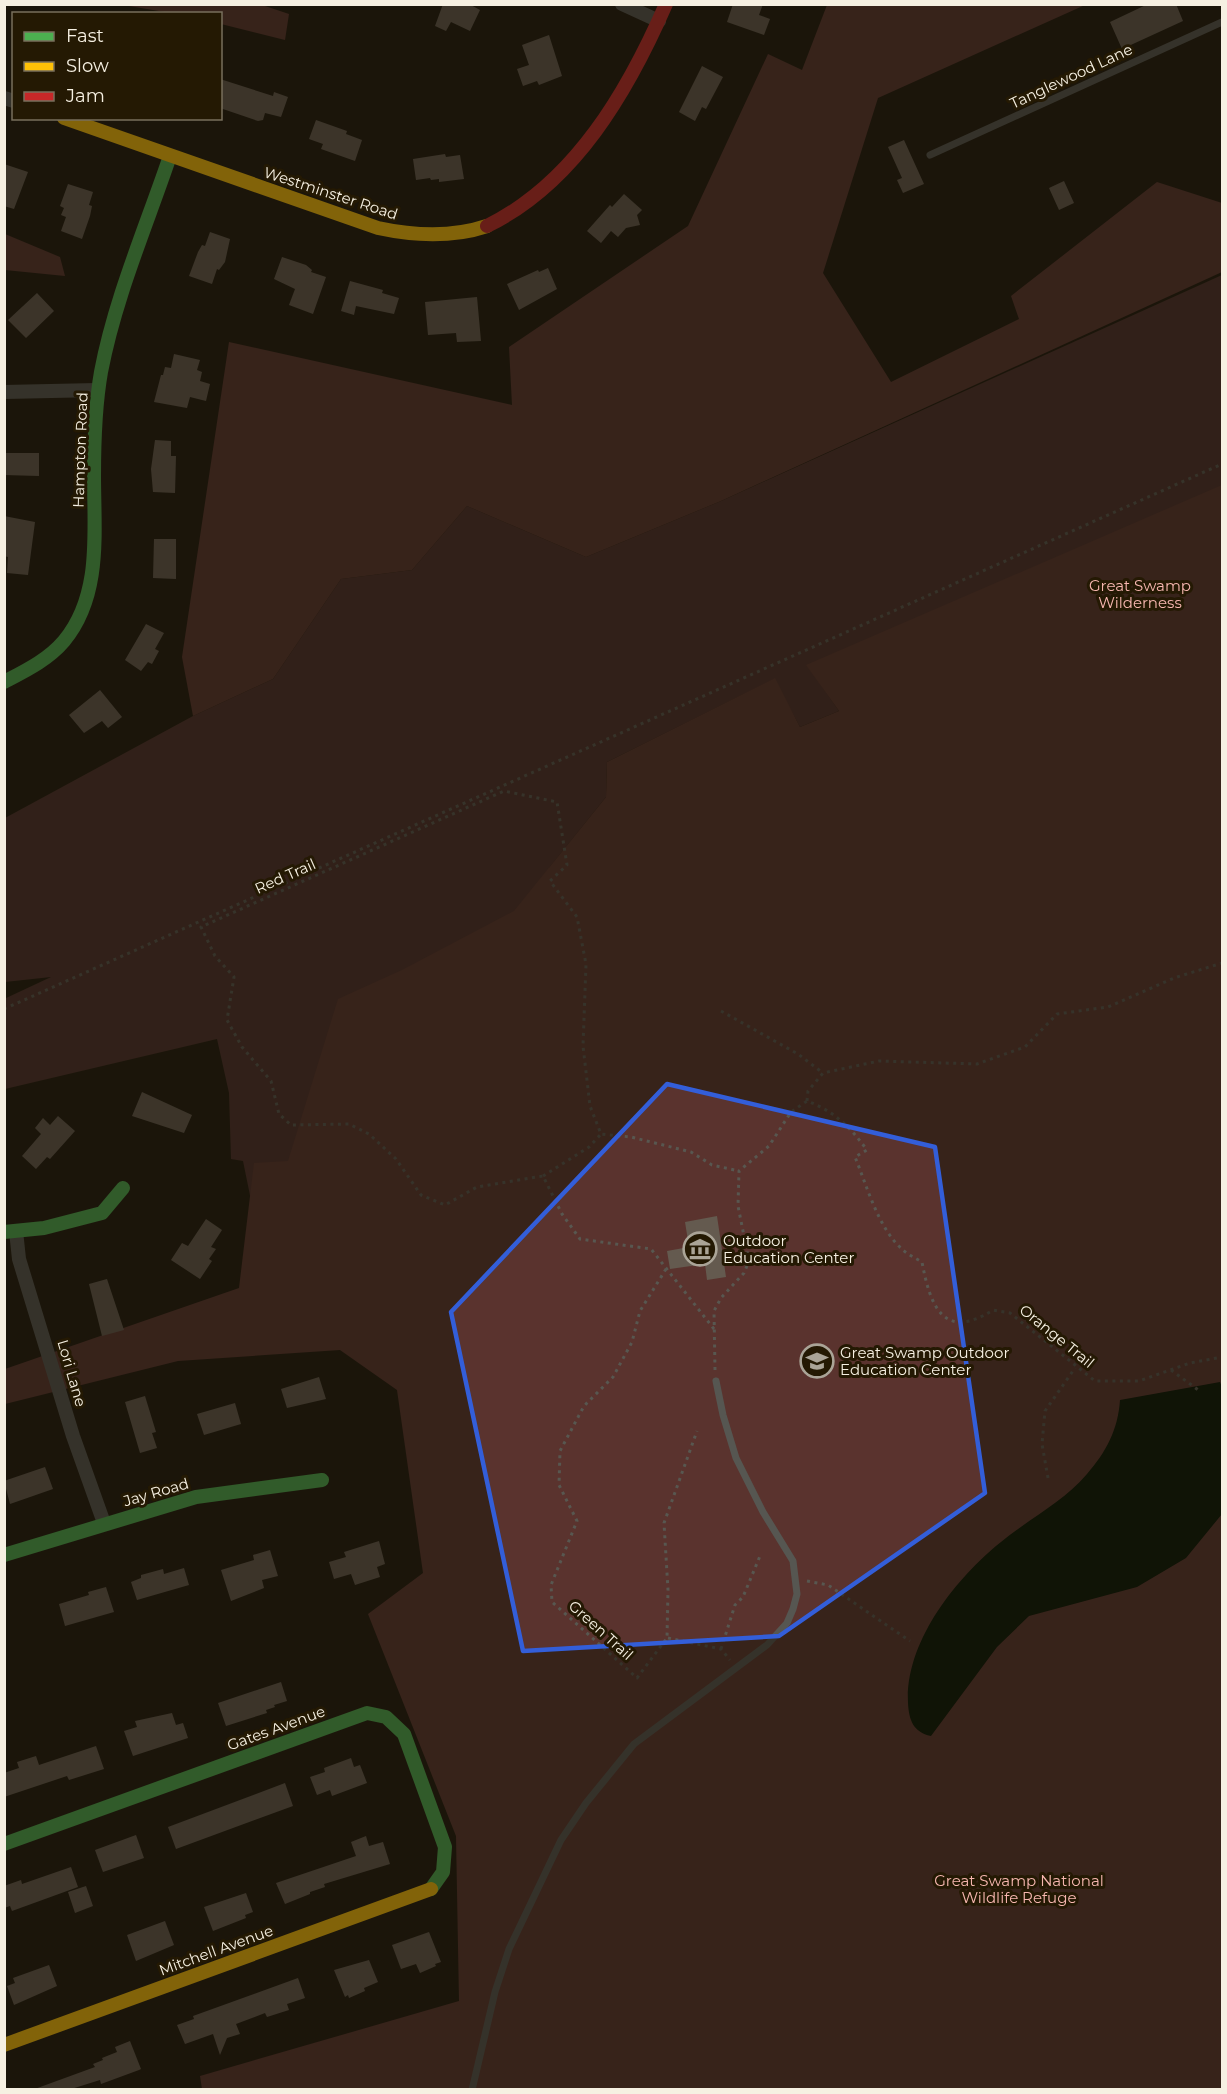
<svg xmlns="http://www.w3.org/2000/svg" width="1227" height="2094" viewBox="0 0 1227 2094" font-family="Montserrat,sans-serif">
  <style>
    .green { fill: #4c2e2a }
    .forest { fill: #5a332e }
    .water { fill: #031201 }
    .building { fill: #645a4f }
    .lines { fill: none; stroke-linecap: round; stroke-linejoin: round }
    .path { stroke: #585750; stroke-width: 3; stroke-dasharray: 3 4.5; stroke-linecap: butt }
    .lane { stroke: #565651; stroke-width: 7 }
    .street { stroke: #565651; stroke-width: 14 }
    .fast { stroke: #4caf50; stroke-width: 14 }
    .slow { stroke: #ffc107; stroke-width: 14 }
    .jam { stroke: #c62828; stroke-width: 14 }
    .marked { fill: none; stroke: #335ed9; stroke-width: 4.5; stroke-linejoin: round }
    .labels { text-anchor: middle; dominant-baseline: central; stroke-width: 6; stroke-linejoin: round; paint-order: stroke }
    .street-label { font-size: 15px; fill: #f6f0e2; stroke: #241903 }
    .park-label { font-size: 15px; fill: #f7b7b0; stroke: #241903 }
    .poi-label { font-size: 15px; fill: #f6f0e2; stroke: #241903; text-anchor: start }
  </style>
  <rect width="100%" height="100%" fill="#1c160b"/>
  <path class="green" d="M1222,275V700L807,665L839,711L800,727L774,679L607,762L606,797L549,868L1222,2089L384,1270L272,1303L243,1161L231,1159L229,1093L217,1039L5,1089L4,999L51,977L5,982V818L193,716L273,679L341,579L412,570L467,506L586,557L721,501Z"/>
  <path class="forest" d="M123,5H262L289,14L285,40L221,24L220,14L171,13Z
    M827,5H1085L878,98L823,273L891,382L1019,319L1011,296L1157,182L1222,203V272L721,501L586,557L467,506L412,570L341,579L273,679L193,716L182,657L229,342L512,405L509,347L688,226L768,54L802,70Z
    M5,234L60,257L65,276L5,270Z
    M1222,485V2089H202L200,2076L459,2001L456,1836L368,1614L423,1573L397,1390L340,1350L178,1361L5,1404V1369L239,1288L254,1163L288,1161L338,999L402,970L514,911L606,797L607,762L775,678L800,727L839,711L806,665Z"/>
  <path class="water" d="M1220,1382L1222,1387V1514L1186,1558L1137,1587L1029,1616L997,1647L931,1736C913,1732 909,1720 908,1703C905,1642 956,1578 1001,1542C1030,1518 1062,1503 1087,1474C1106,1452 1118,1430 1120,1400Z"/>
  <path class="building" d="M443,4H469L480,10L470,31L451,22L446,31L435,26Z
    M733,4H763L759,15L770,19L764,35L727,22Z
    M1148,4H1176L1183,21L1122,49L1110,22Z
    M549,35L562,76L539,85L537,81L523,86L517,69L529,65L522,45Z
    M702,66L723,77L706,109L702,107L695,121L679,112Z
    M220,79L273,96L274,92L288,97L281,117L265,113L263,120L258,121L220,108Z
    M316,120L347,131L346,134L362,140L355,161L321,149L323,144L309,139Z
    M904,140L924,184L903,193L897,180L902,178L888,147Z
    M445,154L446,157L460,155L464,179L439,182V179L431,180L430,178L416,180L413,159Z
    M4,164L28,172L14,209L4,206Z
    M1064,181L1074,203L1059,210L1049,188Z
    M68,184L93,192L89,205L92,206L90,216L82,239L61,231L66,217L61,215L64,208L60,206Z
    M624,194L642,210L637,215L640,225L626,228L618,237L611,231L601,243L587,231L610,205L612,207Z
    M210,232L230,239L225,262L219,270L217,269L212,284L189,276L198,252L202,245L205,246Z
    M282,257L306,265L312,270L311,272L326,277L313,314L289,305L295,289L274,279Z
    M548,268L557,289L519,310L507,284L538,270L539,272Z
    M350,281L383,290L382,293L399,298L394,314L356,306L354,315L341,311Z
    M37,293L54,311L26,338L8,320Z
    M477,297L481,341L457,342L456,333L428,335L425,302Z
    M174,354L200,360L197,370L202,372L200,381L210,384L206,401L190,397L187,408L154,402L161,375H163L165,367L171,368Z
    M155,440L171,441V456H176L175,493L153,492L151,469Z
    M4,453H39V476L4,475Z
    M4,516L35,522L28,575L7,573L8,557L4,556Z
    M154,539H176V579L153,578Z
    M146,624L164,633L155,649L159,651L152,664L148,662L141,671L125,660Z
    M100,690L122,717L108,728L102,721L84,733L69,715Z
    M142,1092L192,1115L184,1133L132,1116Z
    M58,1116L75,1131L50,1159L47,1157L36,1169L22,1156L41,1134L35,1128L43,1118L50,1125Z
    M717,1216L726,1277L707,1280L705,1264L670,1269L667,1251L689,1247L685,1222Z
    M206,1219L222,1230L211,1247L216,1249L209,1259L212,1261L200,1279L171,1260L182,1243L188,1246Z
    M107,1279L124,1330L102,1336L89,1284Z
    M319,1377L326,1399L287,1408L281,1389Z
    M145,1396L156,1432L152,1433L157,1448L140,1453L125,1402Z
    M235,1403L241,1424L204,1435L197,1414Z
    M45,1467L53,1489L10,1504L4,1481Z
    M379,1541L385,1564L377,1567L380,1577L355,1585L351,1574L334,1579L329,1562L346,1557L344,1552Z
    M270,1550L278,1576L262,1580L264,1588L231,1601L221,1570L254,1560L253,1555Z
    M184,1568L189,1585L137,1600L131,1582L141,1578V1575L163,1569L164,1574Z
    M106,1587L114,1612L65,1626L59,1604L89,1595L88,1592Z
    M281,1682L287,1701L274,1705L275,1707L266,1710L267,1713L226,1726L218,1703Z
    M172,1713L176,1725L183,1723L188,1738L133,1756L124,1731L137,1727L135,1721Z
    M96,1746L104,1769L69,1780L67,1776L4,1797V1773L19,1768L17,1762L36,1756L39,1765Z
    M351,1758L354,1767L360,1765L367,1783L332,1796L330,1790L317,1795L310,1777L325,1772L324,1768Z
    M285,1783L293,1806L176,1849L168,1827Z
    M136,1835L144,1858L103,1872L95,1850Z
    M366,1836L369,1846L383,1842L390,1864L324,1884L325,1887L310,1892V1894L285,1904L276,1883L356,1856L351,1842Z
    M71,1867L78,1887L12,1911L10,1906L4,1908V1886L21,1880L22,1884Z
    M86,1886L93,1906L75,1913L68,1892Z
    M246,1893L253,1912L245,1915L246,1918L213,1931L204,1907Z
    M165,1921L174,1945L136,1961L127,1935Z
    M429,1932L441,1962L435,1964L436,1966L420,1973L416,1964L401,1969L392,1945Z
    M369,1960L378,1982L364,1988L365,1991L349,1998L348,1995L345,1997L334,1970Z
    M49,1965L57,1986L14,2005L7,1986L15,1983L13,1978Z
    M298,1978L305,1998L287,2004L289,2010L267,2017L265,2013L236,2024L240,2034L227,2038L220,2055L213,2034L185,2044L177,2025L194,2019L193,2016Z
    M130,2041L141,2069L139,2070L101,2084L100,2080L68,2090H32L95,2067L93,2064L103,2060L102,2058L117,2052L115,2047Z"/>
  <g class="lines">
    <path class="path" d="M4,1009L1222,464
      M721,1011L798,1054L823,1073
      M807,1101L808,1091L823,1073L879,1061L977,1064L1025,1047L1057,1014L1108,1007L1174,978L1222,963
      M543,1176L589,1147L601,1134
      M666,1269L640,1311L632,1342L613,1377L584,1406L560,1451L559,1485L577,1521L551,1585L552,1602L637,1678L667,1638L668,1590L664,1523L697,1431
      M714,1329L651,1249L580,1239L562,1214L543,1176L477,1187L445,1205L421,1195L396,1159L369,1134L349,1124L291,1125L279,1114L271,1081L242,1047L227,1020L234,977L215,956L201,927L504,791L557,802L567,865L550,881L577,917L586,964L583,1046L590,1106L601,1134L631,1137L691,1152L712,1165L739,1171
      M715,1370L714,1311L721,1298L744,1273L749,1261L738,1206L739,1171L769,1146L791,1112L807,1101C834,1111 850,1127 867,1150L855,1157C867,1186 878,1228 902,1249C907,1254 915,1258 922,1262C930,1305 943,1342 993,1310L1010,1313L1095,1381H1139L1190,1363L1222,1357
      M1171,1370L1201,1392
      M1048,1478L1042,1444L1045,1411L1075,1368
      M807,1581L828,1585L910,1641
      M668,1638L721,1649L730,1660
      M721,1649L735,1605L743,1597L760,1556"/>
    <path class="lane" d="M930,155L1222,22
      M472,2090L495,1992L509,1949L561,1840L586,1803L634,1744L767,1645L787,1623L793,1609L797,1594L793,1561L763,1512L736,1458L723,1415L716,1381"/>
    <path class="street" d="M622,4L659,21
      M4,98L14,101
      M4,392L98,390
      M16,1231L19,1259L73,1436L104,1523"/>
    <path class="fast" d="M4,682C25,671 48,660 64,641C102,595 94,532 94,476C94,441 95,406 101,372C115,298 146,227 170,156
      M4,1232L44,1228L102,1213L123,1188
      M4,1555L196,1497L322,1480
      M4,1844L367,1713L386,1717L404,1734L445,1847L443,1872L431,1889"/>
    <path class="slow" d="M64,118L378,228C415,236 451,238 487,226
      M4,2045L431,1889"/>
    <path class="jam" d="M487,226C575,183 628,91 666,4"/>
  </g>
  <path d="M0 0H1227V2094H0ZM667,1084L935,1147L985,1493L779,1636L523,1651L451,1312Z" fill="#1c160b" fill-opacity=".55" fill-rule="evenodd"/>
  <path class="marked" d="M667,1084L935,1147L985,1493L779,1636L523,1651L451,1312Z"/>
  <defs>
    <g id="museum-ring" transform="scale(1.725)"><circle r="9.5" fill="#241903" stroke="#aaa497" stroke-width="1.5"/><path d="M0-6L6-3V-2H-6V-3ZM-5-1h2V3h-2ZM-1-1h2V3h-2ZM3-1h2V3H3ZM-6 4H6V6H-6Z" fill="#aaa497"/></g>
    <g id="school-ring" transform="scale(1.725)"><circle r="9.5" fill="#241903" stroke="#aaa497" stroke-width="1.5"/><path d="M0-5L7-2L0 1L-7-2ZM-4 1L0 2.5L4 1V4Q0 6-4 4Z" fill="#aaa497"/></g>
  </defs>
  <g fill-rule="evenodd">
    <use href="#museum-ring" x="700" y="1249"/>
    <use href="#school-ring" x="817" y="1361"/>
  </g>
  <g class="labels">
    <g class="street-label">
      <text transform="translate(1071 76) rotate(-25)">Tanglewood Lane</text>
      <text transform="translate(331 193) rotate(18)">Westminster Road</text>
      <text transform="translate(80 450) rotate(-88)">Hampton Road</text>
      <text transform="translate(285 876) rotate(-24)">Red Trail</text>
      <text transform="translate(1057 1336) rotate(39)">Orange Trail</text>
      <text transform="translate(72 1373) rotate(74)">Lori Lane</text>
      <text transform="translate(156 1492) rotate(-16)">Jay Road</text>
      <text transform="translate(601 1630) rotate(42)">Green Trail</text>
      <text transform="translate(276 1728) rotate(-20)">Gates Avenue</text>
      <text transform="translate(216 1950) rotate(-20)">Mitchell Avenue</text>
    </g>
    <g class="park-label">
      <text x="1140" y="585">Great Swamp<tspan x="1140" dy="17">Wilderness</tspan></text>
      <text x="1019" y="1880">Great Swamp National<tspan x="1019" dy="17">Wildlife Refuge</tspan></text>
    </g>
    <g class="poi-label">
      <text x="723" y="1240">Outdoor<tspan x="723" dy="17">Education Center</tspan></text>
      <text x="840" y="1352">Great Swamp Outdoor<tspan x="840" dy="17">Education Center</tspan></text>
    </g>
  </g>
  <rect width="1227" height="2094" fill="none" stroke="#f6f0e2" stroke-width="12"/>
  <rect x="12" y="12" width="210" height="108" fill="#241903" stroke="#786f5c" stroke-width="1.5"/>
  <rect x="24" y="32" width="30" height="9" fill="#4caf50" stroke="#786f5c" stroke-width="1.5"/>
  <text x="66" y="42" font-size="18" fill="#f6f0e2">Fast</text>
  <rect x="24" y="62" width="30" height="9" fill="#ffc107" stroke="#786f5c" stroke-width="1.5"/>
  <text x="66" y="72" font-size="18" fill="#f6f0e2">Slow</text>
  <rect x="24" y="92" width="30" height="9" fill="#c62828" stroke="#786f5c" stroke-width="1.5"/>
  <text x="66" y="102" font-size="18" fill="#f6f0e2">Jam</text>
</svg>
